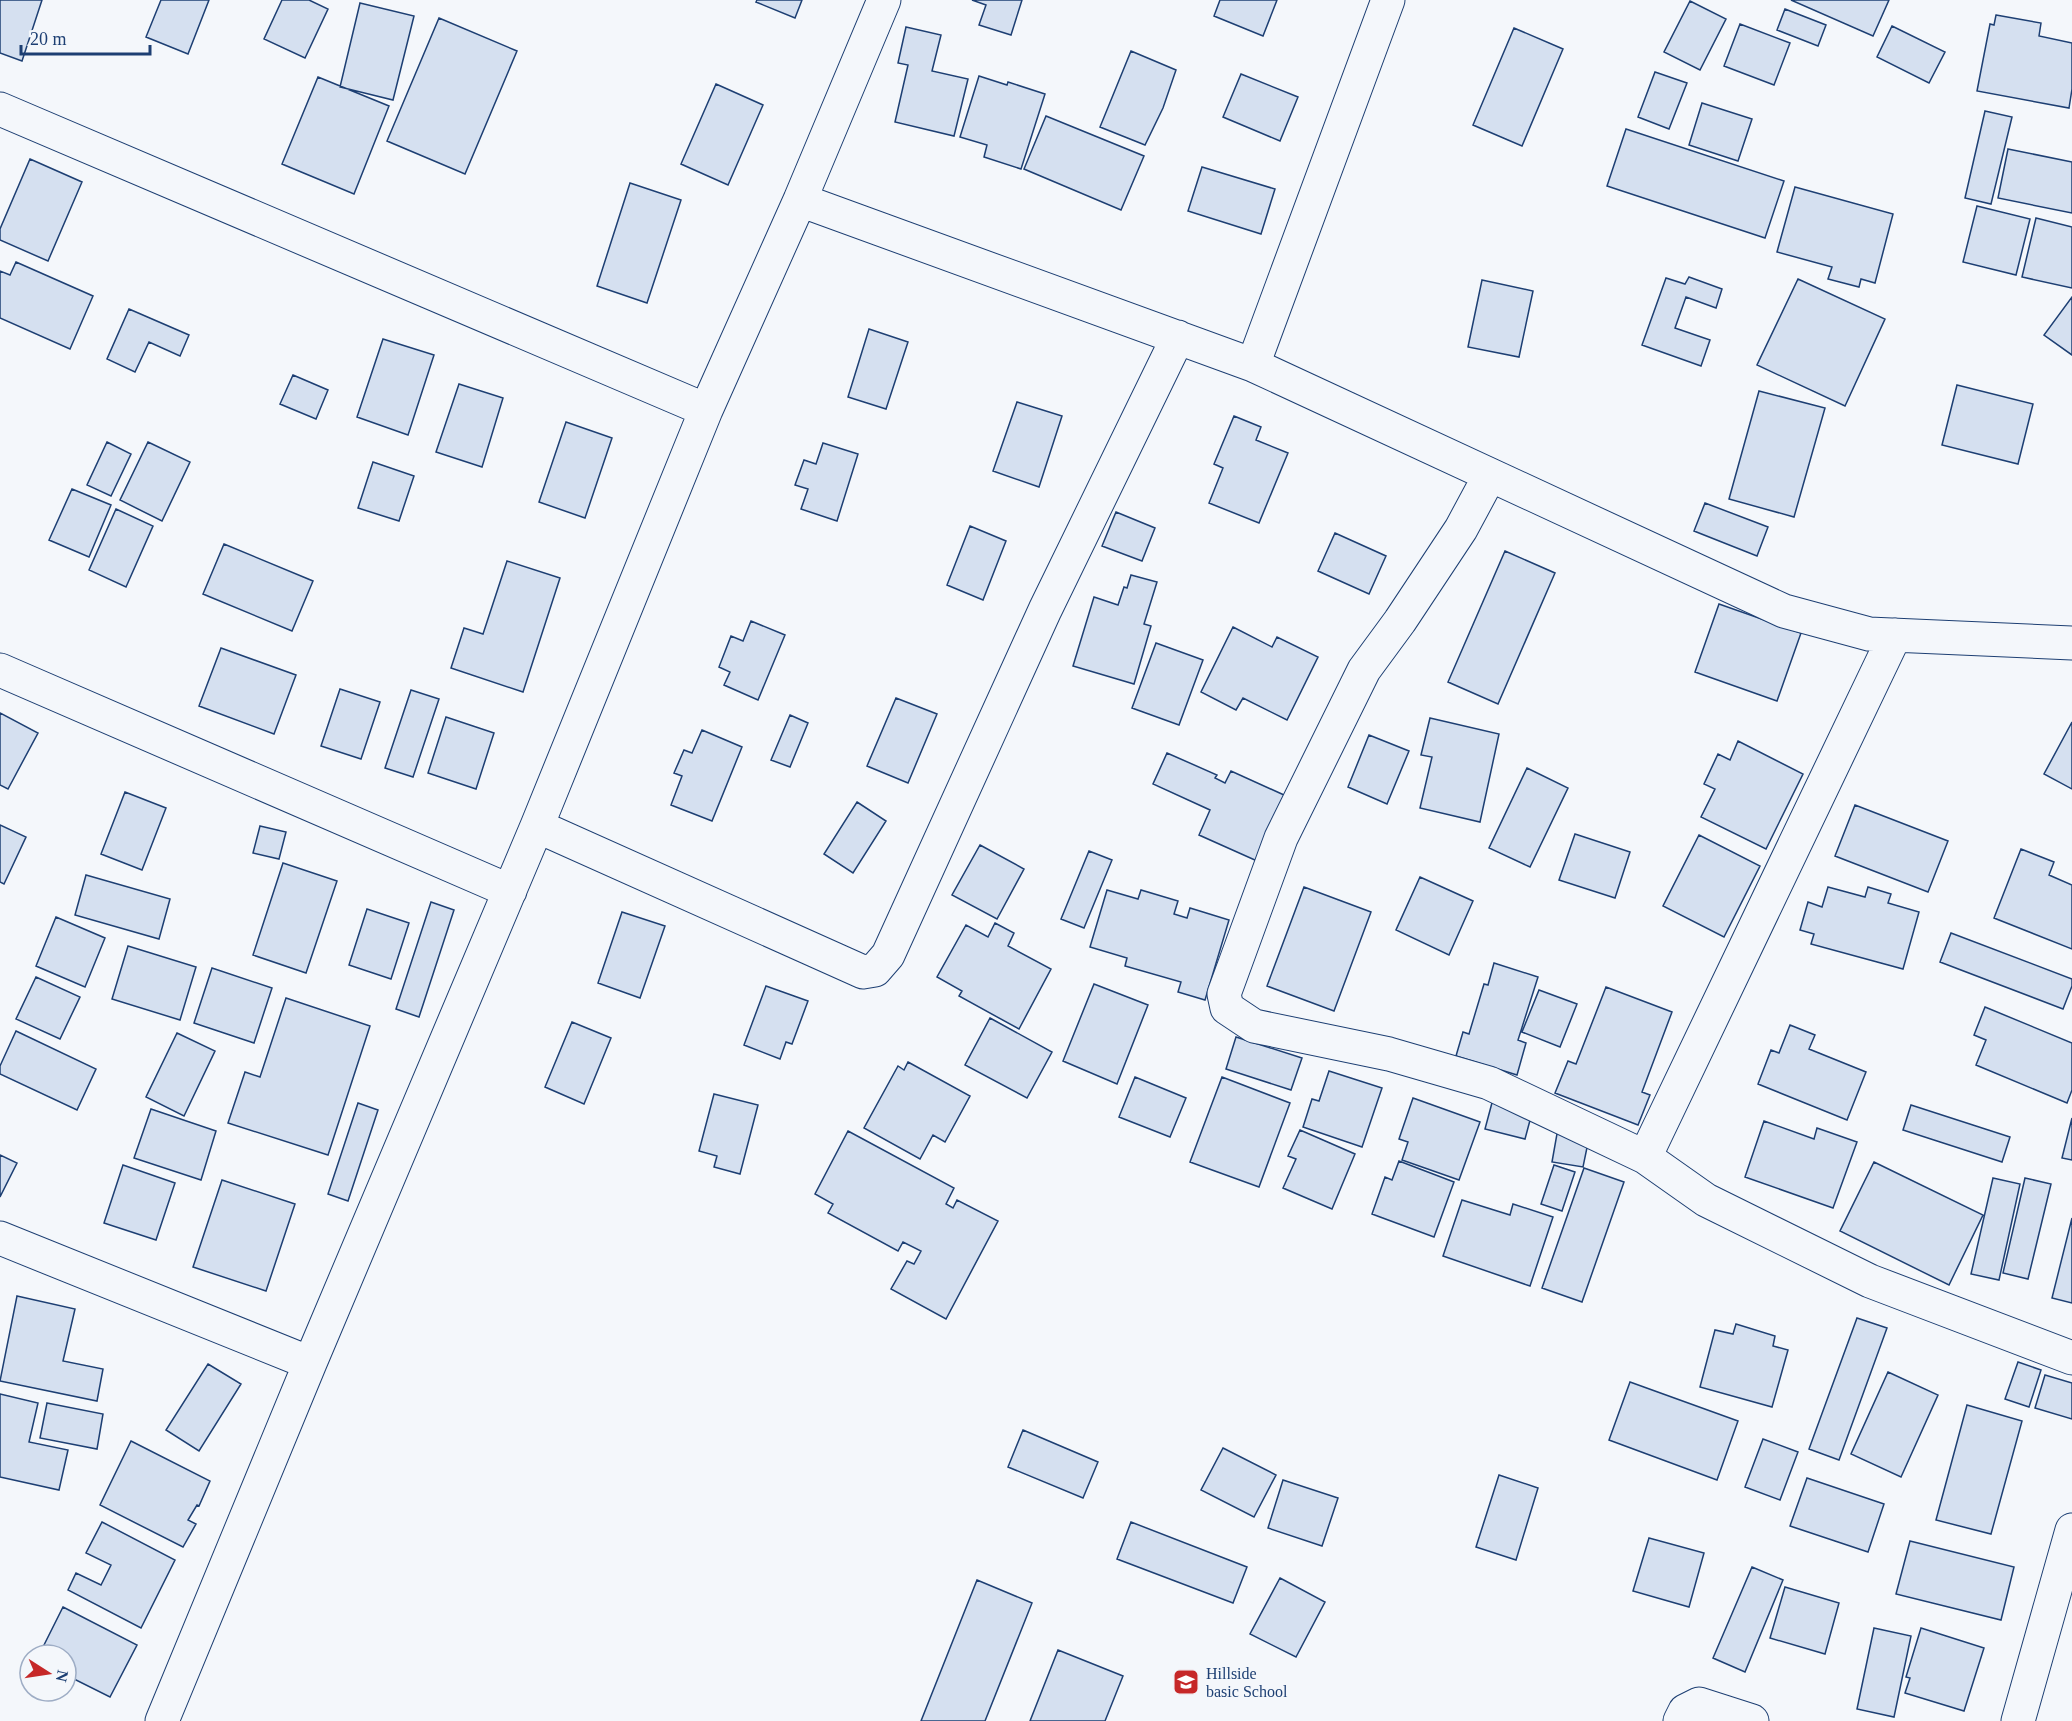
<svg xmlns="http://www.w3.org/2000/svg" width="2072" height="1721" viewBox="0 0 2072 1721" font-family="Georgia,serif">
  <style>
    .building { fill: #d5e0f0; stroke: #1d3f73; stroke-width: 1.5 }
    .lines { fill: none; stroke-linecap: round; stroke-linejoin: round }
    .minor-casing { stroke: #1d3f73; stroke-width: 35 }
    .minor { stroke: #f4f7fb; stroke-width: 33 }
    .labels { text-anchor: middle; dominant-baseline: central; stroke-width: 4.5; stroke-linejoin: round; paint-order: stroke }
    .poi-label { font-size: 16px; fill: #1d3f73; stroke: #f4f7fb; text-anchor: start }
  </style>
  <rect width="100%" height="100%" fill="#f4f7fb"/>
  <path class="building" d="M0,0H42L22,61L0,53Z
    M161,0H209L188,54L146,37Z
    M282,0H309L328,9L305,58L264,39Z
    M757,0H802L795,18L756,2Z
    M972,0H1022L1011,35L979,25L986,5Z
    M1220,0H1277L1263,36L1214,16Z
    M1791,0H1889L1873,36Z
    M1690,1L1726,19L1700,70L1664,52Z
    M360,3L414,16L393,100L340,87Z
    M1785,9L1826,25L1818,46L1777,30Z
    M1996,15L2041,23L2039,36L2072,43V89L2069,108L1977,91L1990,24L1994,25Z
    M439,18L517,51L465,174L387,141Z
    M1740,24L1790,43L1774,85L1724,66Z
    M1892,26L1945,52L1929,83L1877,57Z
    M906,27L941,35L932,71L968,79L954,136L895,122L908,65L898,63Z
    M1514,28L1563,49L1522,146L1473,125Z
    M1131,51L1176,70L1163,108L1145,145L1100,127Z
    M1655,72L1687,83L1669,129L1638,117Z
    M1241,74L1298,97L1280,141L1223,117Z
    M979,76L1007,85L1008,82L1045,94L1021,169L984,157L987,145L960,137Z
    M318,77L389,106L354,194L282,164Z
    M716,84L763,105L728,185L681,164Z
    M1702,103L1752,119L1738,161L1689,145Z
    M1985,111L2012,117L1991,204L1965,198Z
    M1046,116L1144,156L1121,210L1024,169Z
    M1626,129L1784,181L1765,238L1607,186Z
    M2008,149L2072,162V213L1998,198Z
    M30,159L82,182L48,261L0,240V229Z
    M1202,167L1275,189L1261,234L1188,211Z
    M630,183L681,200L647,303L597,286Z
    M1795,187L1893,214L1875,283L1861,279L1859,287L1828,279L1832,267L1777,252Z
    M1977,206L2030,219L2016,275L1963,262Z
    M2036,218L2072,227V288L2022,277Z
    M16,262L93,296L70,349L0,318V271L10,275Z
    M1689,277L1722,289L1716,308L1686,297L1675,328L1710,340L1701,366L1642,345L1666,278L1685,284Z
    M1798,279L1885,319L1845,406L1757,365Z
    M1482,280L1533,291L1519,357L1468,347Z
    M2072,297V355L2044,335Z
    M129,309L189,335L180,356L149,342L135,372L107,359Z
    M869,329L908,342L886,409L848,397Z
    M383,339L434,355L408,435L357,417Z
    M293,375L328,390L316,419L280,404Z
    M459,384L503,398L482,467L436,452Z
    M1957,385L2033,404L2018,464L1942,445Z
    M1759,391L1825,408L1794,517L1729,499Z
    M1017,402L1062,416L1039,487L993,471Z
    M1234,416L1261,427L1256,440L1288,453L1259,523L1209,503L1223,468L1214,464Z
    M566,422L612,438L585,518L539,502Z
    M107,442L131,454L111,496L87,485Z
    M148,442L190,462L162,521L120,500Z
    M823,443L858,454L837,521L801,509L808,489L795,485L804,460L816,464Z
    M373,462L414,476L399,521L358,508Z
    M72,489L111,505L89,557L49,540Z
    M1705,503L1768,527L1757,556L1694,531Z
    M116,509L153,526L126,587L89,570Z
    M1116,512L1155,528L1142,561L1102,546Z
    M970,526L1006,541L983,600L947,585Z
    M1335,533L1386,556L1369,594L1318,571Z
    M224,544L313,581L292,631L203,594Z
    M1505,551L1555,573L1498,704L1448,682Z
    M507,561L560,578L523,692L451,668L464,628L483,634Z
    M1131,575L1157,582L1144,624L1151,626L1134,684L1073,666L1094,597L1118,605L1124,587L1127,588Z
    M1719,604L1801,633L1777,701L1695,672Z
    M751,621L785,635L758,700L724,685L730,672L719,667L731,636L743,641Z
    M1233,627L1272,647L1277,637L1318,657L1287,720L1243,698L1236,710L1201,692Z
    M1156,643L1203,660L1179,725L1132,708Z
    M221,648L296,675L274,734L199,706Z
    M340,689L380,702L361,759L321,746Z
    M411,690L439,699L413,777L385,768Z
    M896,698L937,714L908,783L867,766Z
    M0,713L38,733L8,789L0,785Z
    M790,715L808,723L790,767L771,760Z
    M446,717L494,733L476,789L428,773Z
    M1430,718L1499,734L1480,822L1420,808L1432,757L1421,755Z
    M2072,722V789L2044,774Z
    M702,730L742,747L712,821L671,805L682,776L674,773L684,750L692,753Z
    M1369,735L1409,751L1387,804L1348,787Z
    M1738,741L1803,774L1766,849L1701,817L1715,789L1704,784L1718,754L1730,760Z
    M1167,753L1217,775L1215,778L1225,783L1231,771L1295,800L1266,865L1199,835L1210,810L1153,784Z
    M1527,768L1568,788L1530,867L1489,848Z
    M125,792L166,808L142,870L101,854Z
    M857,802L886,821L853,873L824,854Z
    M1855,805L1948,841L1928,892L1835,856Z
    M0,825L26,837L4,884L0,882Z
    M260,826L286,832L279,859L253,853Z
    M1575,834L1630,852L1615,898L1559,880Z
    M1699,835L1760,866L1724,937L1663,906Z
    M980,845L1024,869L997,919L952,895Z
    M2021,849L2054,862L2049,875L2072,885V949L1994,918Z
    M1089,851L1112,860L1084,928L1061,919Z
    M283,863L337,881L306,973L253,955Z
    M86,875L170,899L159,939L75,915Z
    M1420,877L1473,901L1449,955L1396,930Z
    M1304,887L1371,912L1334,1011L1267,986Z
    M1828,887L1865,897L1868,887L1891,894L1888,903L1919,912L1903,969L1811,944L1814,934L1800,930L1808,902L1822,907Z
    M1107,890L1138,899L1141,890L1178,901L1174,914L1187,918L1190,908L1229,920L1205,1000L1178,992L1181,982L1125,966L1127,958L1090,947Z
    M431,902L454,910L419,1017L396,1009Z
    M367,909L409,923L391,979L349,965Z
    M622,912L665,926L640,998L598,983Z
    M56,917L105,938L85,987L36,966Z
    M995,923L1014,933L1008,946L1051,969L1019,1029L959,996L962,991L937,977L966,925L988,937Z
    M1951,933L2072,979V986L2063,1009L1940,962Z
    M128,946L196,967L180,1020L112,999Z
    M1494,963L1538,977L1518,1040L1526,1043L1517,1075L1456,1056L1463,1032L1469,1034L1484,984L1488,985Z
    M212,968L272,988L254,1043L194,1023Z
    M36,977L80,997L60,1039L16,1019Z
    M1094,984L1148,1005L1117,1084L1063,1061Z
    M766,986L808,1001L792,1044L786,1042L780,1059L744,1045Z
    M1606,987L1672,1012L1642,1092L1650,1095L1638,1125L1555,1093L1568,1061L1576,1064Z
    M1539,990L1577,1004L1560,1047L1522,1032Z
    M286,998L370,1026L328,1155L228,1123L245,1072L260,1077Z
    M1985,1007L2072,1043V1090L2067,1103L1976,1065L1986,1040L1974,1035Z
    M990,1018L1052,1052L1027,1098L965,1065Z
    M572,1022L611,1038L584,1104L545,1087Z
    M1790,1025L1815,1035L1809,1049L1866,1072L1847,1120L1758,1084L1771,1050L1779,1053Z
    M16,1031L96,1069L77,1110L0,1074V1066Z
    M177,1033L215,1051L184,1116L146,1097Z
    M1236,1037L1302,1058L1291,1090L1226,1069Z
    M908,1062L970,1096L945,1142L933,1135L920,1159L864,1128L898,1066L904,1070Z
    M1329,1071L1382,1088L1362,1147L1303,1127L1312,1099L1319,1101Z
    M1135,1077L1186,1098L1170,1137L1119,1117Z
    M1222,1077L1290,1103L1259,1187L1190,1162Z
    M714,1094L758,1105L740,1174L714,1167L717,1156L699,1151Z
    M1413,1098L1480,1122L1459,1180L1402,1160L1408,1142L1399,1139Z
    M1493,1099L1533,1109L1525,1139L1485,1129Z
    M358,1103L378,1110L348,1201L328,1194Z
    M1911,1105L2010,1137L2002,1162L1903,1130Z
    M151,1109L216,1131L201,1180L134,1158Z
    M2072,1118V1160L2062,1158Z
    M1764,1121L1814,1139L1817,1128L1857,1142L1833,1208L1745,1177Z
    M1558,1128L1590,1133L1583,1167L1552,1162Z
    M1300,1130L1355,1154L1332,1209L1283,1188L1296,1159L1288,1156Z
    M848,1131L954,1188L946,1204L953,1208L957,1200L998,1221L946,1319L891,1289L907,1261L914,1264L921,1251L903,1242L898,1251L828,1213L833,1204L815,1194Z
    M0,1155L17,1163L0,1197Z
    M1399,1161L1454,1182L1434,1237L1372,1214L1385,1177L1392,1180Z
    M1874,1162L1983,1215L1949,1285L1840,1231Z
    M123,1165L175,1183L156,1240L104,1223Z
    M1554,1165L1575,1172L1562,1211L1541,1204Z
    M1584,1168L1624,1182L1582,1302L1542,1288Z
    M1993,1178L2020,1184L1999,1280L1971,1274Z
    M2025,1178L2051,1184L2028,1279L2003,1273Z
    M222,1180L295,1204L266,1291L193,1267Z
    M1462,1200L1510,1215L1513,1204L1553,1217L1530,1286L1443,1256Z
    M2072,1218V1303L2052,1298Z
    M17,1296L75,1309L63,1361L103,1369L97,1401L0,1381Z
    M1857,1318L1887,1328L1839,1460L1809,1449Z
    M1736,1324L1775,1336L1773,1346L1788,1350L1772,1407L1700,1387L1715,1330L1733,1334Z
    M2018,1362L2041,1370L2029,1407L2005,1399Z
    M208,1364L241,1384L199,1451L166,1430Z
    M1888,1372L1938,1395L1901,1477L1851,1454Z
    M2045,1375L2072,1383V1419L2035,1408Z
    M1630,1382L1738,1421L1717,1480L1609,1440Z
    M0,1394L38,1403L29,1442L68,1450L59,1490L0,1477Z
    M47,1403L103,1414L97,1449L40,1438Z
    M1967,1405L2022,1421L1991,1534L1936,1520Z
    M1023,1430L1098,1462L1083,1498L1008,1467Z
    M1763,1439L1798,1452L1780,1500L1745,1487Z
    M131,1441L210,1481L199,1506L197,1505L188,1520L196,1524L183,1547L100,1505Z
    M1223,1448L1276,1475L1254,1517L1201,1490Z
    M1499,1475L1538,1488L1516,1560L1476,1547Z
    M1807,1478L1884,1504L1868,1552L1790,1526Z
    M1283,1480L1338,1498L1322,1546L1268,1528Z
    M102,1522L175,1560L141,1628L68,1590L76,1573L101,1585L111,1565L86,1553Z
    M1131,1522L1247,1567L1233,1603L1117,1559Z
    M1649,1538L1704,1553L1689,1607L1633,1591Z
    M1910,1541L2014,1567L2001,1620L1896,1594Z
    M1752,1567L1783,1580L1745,1672L1713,1658Z
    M1280,1578L1325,1602L1296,1657L1250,1634Z
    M977,1580L1032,1603L985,1721H921Z
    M1785,1587L1839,1603L1825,1654L1770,1638Z
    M63,1607L137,1645L110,1697L66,1675V1655H39Z
    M1874,1628L1911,1636L1894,1717L1857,1709Z
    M1921,1628L1984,1648L1964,1711L1905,1693L1910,1678L1906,1677Z
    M1058,1650L1123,1676L1105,1721H1030Z"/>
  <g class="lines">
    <g class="minor-casing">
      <path id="minor" d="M0,109L706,410
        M800,200L1253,365L1388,0
        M1253,365L1784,611L1869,634L2072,643
        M1490,475L1461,529L1400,621L1364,670L1281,838L1224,994L1227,1008L1254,1026L1389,1054L1489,1083L1645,1157L1706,1200L1870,1281L2072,1358
        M0,670L510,891
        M537,826L863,972L875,970L888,955L1045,610L1178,337
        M1645,1157L1895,635
        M0,1238L310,1363
        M162,1721L310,1363L537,826L706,410L800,200L884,0
        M1680,1721L1685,1711L1699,1704L1752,1721
        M2018,1721L2072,1530"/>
    </g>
    <use href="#minor" class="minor"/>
  </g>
  <defs>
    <g id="school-square" transform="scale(1.35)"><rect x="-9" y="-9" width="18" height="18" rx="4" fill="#c62828" stroke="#f4f7fb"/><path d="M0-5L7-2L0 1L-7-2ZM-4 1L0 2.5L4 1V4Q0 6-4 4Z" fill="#fff"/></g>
  </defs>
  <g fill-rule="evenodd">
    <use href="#school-square" x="1186" y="1682"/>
  </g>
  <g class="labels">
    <g class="poi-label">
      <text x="1206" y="1673">Hillside<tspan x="1206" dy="18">basic School</tspan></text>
    </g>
  </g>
  <g transform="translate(48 1673) rotate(102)"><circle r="28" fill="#f4f7fb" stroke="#9eadc5" stroke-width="1.5"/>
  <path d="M0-4.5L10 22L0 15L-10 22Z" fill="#c62828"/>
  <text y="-9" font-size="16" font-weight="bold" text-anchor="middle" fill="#1d3f73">N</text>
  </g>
  <path d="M21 45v9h129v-9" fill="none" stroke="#1d3f73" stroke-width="3"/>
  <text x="30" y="45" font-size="18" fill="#1d3f73" stroke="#f4f7fb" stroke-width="4.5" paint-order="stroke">20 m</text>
</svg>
